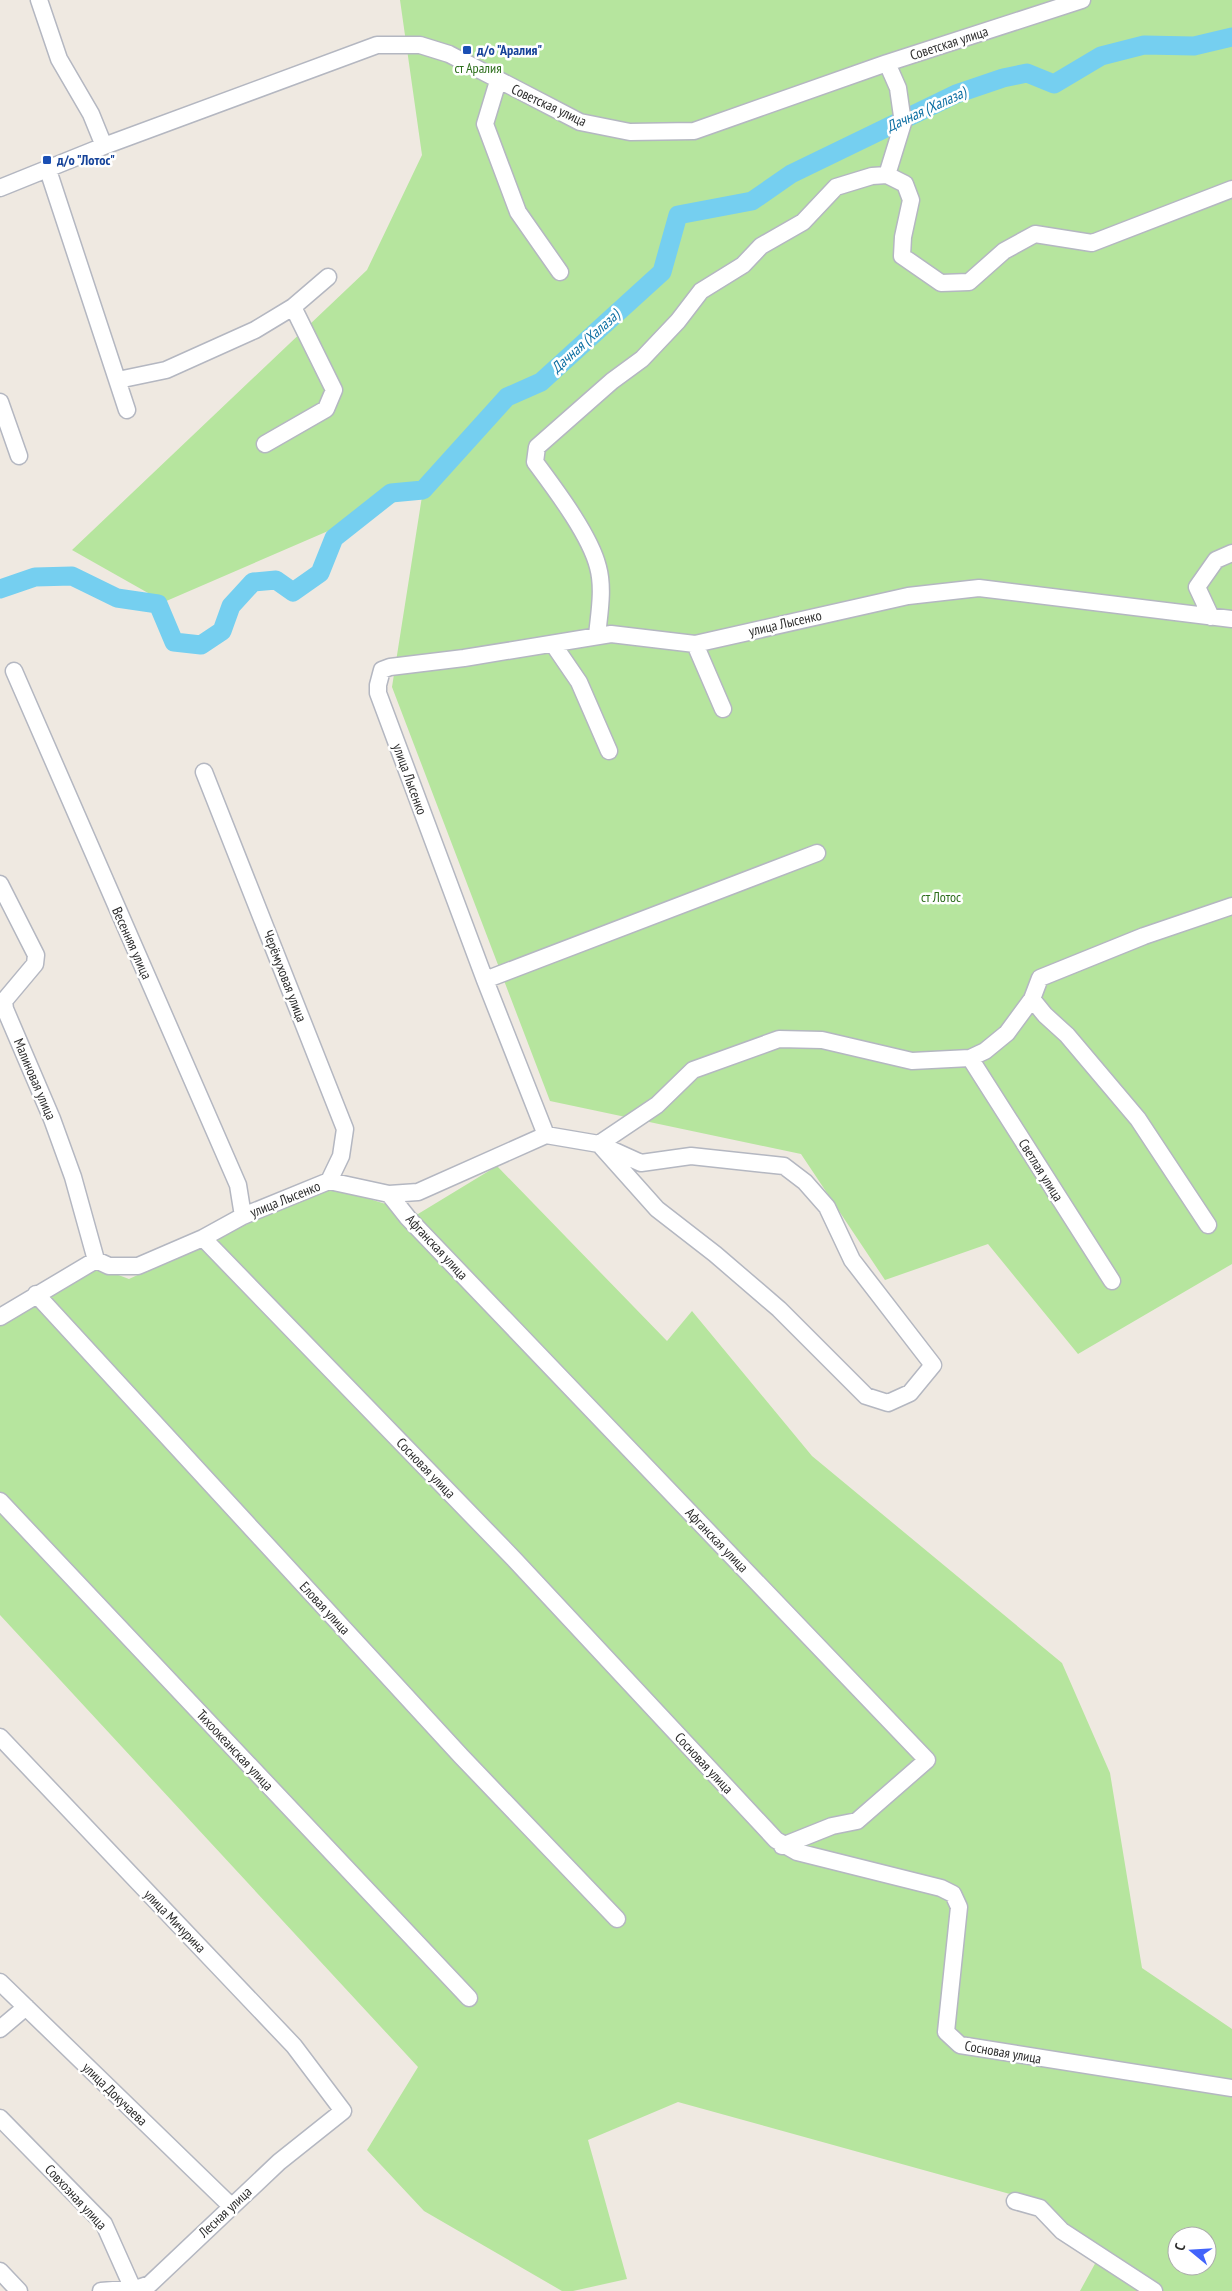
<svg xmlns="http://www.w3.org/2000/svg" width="1232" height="2291" viewBox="0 0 1232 2291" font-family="'PT Sans Narrow',sans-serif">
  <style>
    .green { fill: #b6e59e; fill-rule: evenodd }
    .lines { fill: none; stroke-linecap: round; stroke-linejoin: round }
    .river { stroke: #75cff0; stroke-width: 19 }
    .minor-casing { stroke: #b4b7c1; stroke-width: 19 }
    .minor { stroke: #fff; stroke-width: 16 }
    .transit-dot { fill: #1a4fb4; stroke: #fff; stroke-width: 2 }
    .labels { text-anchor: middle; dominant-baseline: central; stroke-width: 5; stroke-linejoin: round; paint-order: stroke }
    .street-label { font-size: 14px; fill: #2e2e2e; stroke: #fff }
    .transit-label { font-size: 14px; font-weight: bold; fill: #164399; stroke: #fff; text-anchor: start }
    .park-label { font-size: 14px; fill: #2c6e1b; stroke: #fff }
    .water-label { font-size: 15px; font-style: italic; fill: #0d6fa3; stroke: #fff }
  </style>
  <rect width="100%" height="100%" fill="#efe9e1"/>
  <path class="green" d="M400,0H1232V1264L1078,1354L988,1244L885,1280L801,1154L550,1101L392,687L423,490L164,602L72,550L367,270L422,155Z
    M497,1166L667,1341L692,1311L812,1456L1062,1663L1110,1773L1142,1968L1232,2029V2291H1080L1102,2251L1028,2199L678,2102L588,2140L627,2279L573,2291H562L424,2211L367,2150L418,2067L0,1615V1319L89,1264L129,1279L269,1214L334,1188L418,1214ZM1177,2236H1207V2266H1177Z"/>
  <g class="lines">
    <path class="river" d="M0,589L35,577L72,576L117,598L158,604L174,642L201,645L222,631L231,606L253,582L276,580L293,592L320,573L334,538L391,493L423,490L507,397L541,382L662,272L678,215L752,201L791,174L956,94L1003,78L1027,73L1054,84L1101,56L1144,45L1194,46L1232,37"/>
    <g class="minor-casing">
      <path id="minor" d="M39,0L59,59L91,114L104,146
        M498,81L485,124L518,212L560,272
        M48,170L127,410
        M887,175L905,184L911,200L903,237L902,256L941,283L969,282L1004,251L1035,234L1092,243L1232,189
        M0,188L104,146L377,45H420L449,54L580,122L630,132L694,131L887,63L1082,0
        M118,380L166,370L255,330L293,307L328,277
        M0,402L19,456
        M265,444L326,409L334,390L293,307
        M1211,617L1197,587L1216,560L1232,553
        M597,636C599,614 604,589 598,567C590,535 555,489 535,462L537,447L612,381L642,359L678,321L701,291L743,265L761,246L803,222L836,187L872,176L887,175L903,123L898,88L887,63
        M553,644L579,682L609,751
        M695,644L723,709
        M14,671L238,1185L243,1216
        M204,772L345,1129L341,1156L329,1181
        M0,884L36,955L35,964L4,1001L5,1009L52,1119L73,1177L96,1260
        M485,980L817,853
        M1032,999L1045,1015L1067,1035L1138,1119L1208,1225
        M970,1058L1112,1281
        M546,1135L599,1144L657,1105L693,1070L779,1039L822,1040L912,1061L970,1058L985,1051L1007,1033L1032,999L1040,978L1144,936L1232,906
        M599,1144L641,1163L691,1156L784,1166L805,1182L827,1207L852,1260L933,1365L910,1393L888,1403L866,1396L779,1309L715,1254L657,1209Z
        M389,1194L408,1218L927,1760L857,1821L832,1826L782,1846
        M203,1238L514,1559L776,1840L797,1852L941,1888L953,1894L959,1907L946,2032L960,2045L1232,2088
        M36,1294L461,1756L617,1919
        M0,1317L96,1260L109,1266H138L203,1238L243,1216L329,1181L389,1194L418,1192L546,1135L485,980L378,693V685L382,670L390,667L464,658L611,634L695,644L908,596L979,588L1232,619
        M0,1501L469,1998
        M0,1737L294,2046L343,2111L279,2162L150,2284L138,2288L101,2291
        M0,1982L231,2206
        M0,2029L26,2007
        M0,2118L104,2224L133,2289
        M1015,2201L1040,2208L1062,2231L1154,2291
        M0,2271L19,2291"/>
    </g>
    <use href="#minor" class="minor"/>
  </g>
  <g class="transit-dot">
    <rect x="462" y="45" width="10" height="10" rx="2.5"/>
    <rect x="42" y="155" width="10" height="10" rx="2.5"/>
  </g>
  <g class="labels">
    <g class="street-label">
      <text transform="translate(949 43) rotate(-18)">Советская улица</text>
      <text transform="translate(549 105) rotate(25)">Советская улица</text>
      <text transform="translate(785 623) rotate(-13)">улица Лысенко</text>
      <text transform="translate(410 779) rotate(70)">улица Лысенко</text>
      <text transform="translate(132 943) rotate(66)">Весенняя улица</text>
      <text transform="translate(285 976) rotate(69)">Черёмуховая улица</text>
      <text transform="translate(35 1079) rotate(67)">Малиновая улица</text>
      <text transform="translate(1041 1170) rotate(58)">Светлая улица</text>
      <text transform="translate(285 1199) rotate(-22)">улица Лысенко</text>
      <text transform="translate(437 1247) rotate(47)">Афганская улица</text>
      <text transform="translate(426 1468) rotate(46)">Сосновая улица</text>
      <text transform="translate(717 1540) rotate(46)">Афганская улица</text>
      <text transform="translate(325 1608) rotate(47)">Еловая улица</text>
      <text transform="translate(235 1750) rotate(47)">Тихоокеанская улица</text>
      <text transform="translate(704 1763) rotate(47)">Сосновая улица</text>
      <text transform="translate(175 1921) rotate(46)">улица Мичурина</text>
      <text transform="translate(1003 2052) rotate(10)">Сосновая улица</text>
      <text transform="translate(115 2094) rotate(44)">улица Докучаева</text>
      <text transform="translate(76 2197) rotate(47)">Совхозная улица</text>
      <text transform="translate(225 2212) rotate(-43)">Лесная улица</text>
    </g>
    <g class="transit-label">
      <text x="477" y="50">д/о "Аралия"</text>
      <text x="57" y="160">д/о "Лотос"</text>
    </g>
    <g class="park-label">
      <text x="478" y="68">ст Аралия</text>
      <text x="941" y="897">ст Лотос</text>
    </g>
    <g class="water-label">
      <text transform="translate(926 109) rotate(-25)">Дачная (Халаза)</text>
      <text transform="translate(585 341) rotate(-42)">Дачная (Халаза)</text>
    </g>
  </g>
  <g transform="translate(1192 2251) rotate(288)"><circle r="24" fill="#ffffff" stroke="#ababab"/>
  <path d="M0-4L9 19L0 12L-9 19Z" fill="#4264fb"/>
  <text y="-8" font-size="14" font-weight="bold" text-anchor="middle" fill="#2e2e2e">С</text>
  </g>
</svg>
